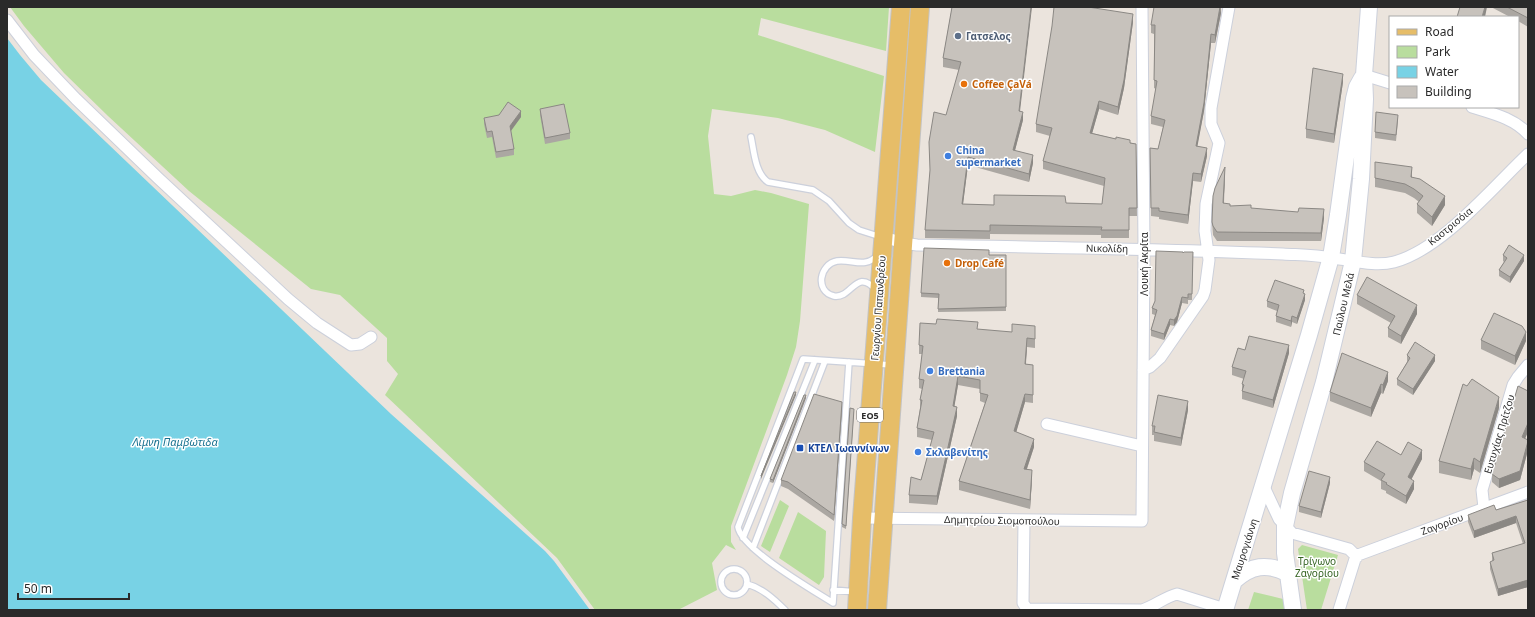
<svg xmlns="http://www.w3.org/2000/svg" width="1535" height="617" viewBox="0 0 1535 617" font-family="'Noto Sans',sans-serif">
  <style>
    .green { fill: #b9dd9e }
    .water { fill: #78d2e5 }
    .lines { fill: none; stroke-linecap: round; stroke-linejoin: round }
    .service-casing { stroke: #ccd0db; stroke-width: 8 }
    .minor-casing { stroke: #ccd0db; stroke-width: 13 }
    .secondary-casing { stroke: #ccd0db; stroke-width: 18 }
    .primary-casing { stroke: #c3c3c3; stroke-width: 20 }
    .service { stroke: #fff; stroke-width: 5.5 }
    .minor { stroke: #fff; stroke-width: 11 }
    .secondary { stroke: #fff; stroke-width: 16 }
    .primary { stroke: #e6bd68; stroke-width: 18 }
    .wall { fill: #aba7a2 }
    .shaded-wall { fill: #8b8884 }
    .building { fill: #c7c2bc; stroke: #8b8884 }
    .service-dot { fill: #5c6f8a; stroke: #fff; stroke-width: 1.5 }
    .food-dot { fill: #e8710a; stroke: #fff; stroke-width: 1.5 }
    .shop-dot { fill: #3f7fe0; stroke: #fff; stroke-width: 1.5 }
    .transit-dot { fill: #1a4fb4; stroke: #fff; stroke-width: 1.5 }
    .labels { text-anchor: middle; dominant-baseline: central; stroke-width: 3; stroke-linejoin: round; paint-order: stroke }
    .shield { fill: #fff; stroke: #6a6a6a; stroke-width: 1 }
    .shield-label { font-size: 9px; font-weight: bold; fill: #2a2a2a }
    .service-label { font-size: 10px; font-weight: bold; fill: #4e5e75; stroke: #fff; text-anchor: start }
    .food-label { font-size: 10px; font-weight: bold; fill: #c56008; stroke: #fff; text-anchor: start }
    .shop-label { font-size: 10px; font-weight: bold; fill: #366cbe; stroke: #fff; text-anchor: start }
    .street-label { font-size: 10px; fill: #2a2a2a; stroke: #fff }
    .transit-label { font-size: 10px; font-weight: bold; fill: #164399; stroke: #fff; text-anchor: start }
    .park-label { font-size: 10px; fill: #336220; stroke: #fff }
    .water-label { font-size: 11px; font-style: italic; fill: #187190; stroke: #fff }
  </style>
  <rect width="100%" height="100%" fill="#ebe4dd"/>
  <path class="green" d="M10,7H889L886,51L761,18L758,35L884,76L875,152L825,130L778,118L712,109L708,136L714,194L731,196L755,190L771,193L809,204L800,321L796,347L787,375L731,526V542L736,550L726,545L712,563L717,590L678,610H595L557,558L385,395L398,374L387,361V338L340,295L311,289L189,191L108,116L64,73L24,26Z
    M780,500L789,506L770,552L761,546Z
    M798,512L826,531L824,577L819,585L779,558Z
    M1302,545L1338,555L1321,610H1307L1298,549Z
    M1254,592L1283,599L1285,610H1248Z"/>
  <path class="water" d="M7,38L20,55L41,80L391,414L545,551L554,561L590,610H7Z"/>
  <g class="lines">
    <g class="service-casing">
      <path id="service" d="M751,137C754,151 755,173 768,182L813,190L829,201L849,223L859,230L881,237
        M876,290C856,267 852,299 834,296C814,291 820,264 837,261C853,259 865,269 878,255
        M849,362L833,603C813,590 741,549 738,527L803,359L892,365
        M743,538L815,360
        M753,548L825,361
        M721 582a13 13 0 1 1 26 0a13 13 0 1 1-26 0Z
        M747,584C762,588 774,599 785,610
        M833,590L857,592"/>
    </g>
    <g class="minor-casing">
      <path id="minor" d="M7,20L34,55L76,99L158,178L288,299L317,323L351,345L360,344L371,337
        M1364,75L1390,83
        M1472,107C1491,113 1514,118 1528,134
        M884,237L903,243L917,245C1039,247 1161,249 1283,254C1300,255 1316,255 1332,258C1352,260 1374,267 1394,262C1442,249 1492,188 1528,154
        M1143,370L1150,367L1160,358L1187,319L1203,296L1205,290L1209,260L1205,231L1206,204L1219,143L1211,124V108L1229,7
        M1047,424L1142,446
        M1264,487L1279,519L1292,533L1349,549L1357,557
        M1484,508L1482,490L1513,385L1518,377L1528,365
        M862,518L1142,521L1144,249L1142,7
        M1024,520L1023,603L1027,609L1142,610C1155,606 1165,597 1177,594L1225,609
        M1339,610L1355,559L1358,555L1528,492"/>
    </g>
    <g class="secondary-casing">
      <path id="secondary" d="M1234,581C1251,565 1267,563 1287,573
        M1225,610L1309,335L1331,257L1338,215L1354,99L1357,87L1362,78
        M1293,610L1285,553V526L1292,493L1324,382L1353,261L1361,179L1365,99L1364,75L1369,7"/>
    </g>
    <g class="primary-casing">
      <path id="primary" d="M857,610L862,518L901,7
        M877,610L920,7"/>
    </g>
    <use href="#service" class="service"/>
    <use href="#minor" class="minor"/>
    <use href="#secondary" class="secondary"/>
    <use href="#primary" class="primary"/>
  </g>
  <path class="wall" d="M952,7L1020,112L1023,120L1015,150L1033,163L1029,182L968,165L963,204L994,205L1066,203L1102,204L1104,186L1043,169V161L1050,136L1036,132V124L1133,22L1124,88L1118,115L1099,109L1092,133L1136,144L1137,216H1129V238H1101V235L990,234V239L925,238V230L959,70L943,67V58Z
    M1221,7V13L1215,43H1211L1204,111L1197,146L1207,156L1201,182L1193,181L1188,224L1159,219V217L1151,216L1150,148L1158,149L1163,127L1151,124V116L1156,89L1154,88V34L1151,33V25Z
    M1491,7H1528V27L1518,21V17H1510Z
    M1343,82L1334,143L1306,138V129Z
    M540,109L570,133V139L545,144L540,115Z
    M521,117L511,131L514,149V155L496,158L492,137L487,138L484,124V118Z
    M1398,121L1396,141L1375,138V132Z
    M1225,176L1224,203L1230,206L1324,218L1321,241H1217L1213,235L1212,222Z
    M1412,177L1445,205L1432,226L1417,213V204L1419,202L1414,198L1405,193L1375,187V178Z
    M1193,252L1192,300H1188V304L1182,303L1177,322L1174,326L1170,325L1164,340L1151,336V330L1155,315L1152,314V308Z
    M989,255H1006V311L938,312V298L921,297V293Z
    M1503,255L1524,261L1510,283L1499,276V270L1504,262L1503,261Z
    M1304,293L1305,300L1297,324L1292,322L1291,327L1276,322V316L1277,311L1267,307V301Z
    M1357,295L1417,314L1401,344L1388,337V328L1391,323L1357,304Z
    M978,330L1035,335V348L1027,347L1026,364L1033,365V403L1025,402L1016,432L1034,447L1027,469L1032,479L1030,509L959,490V481L985,403L980,401V389L958,385L954,407L957,416L937,505L909,503V495L921,480L932,440L917,437V428L920,408V400L922,389L919,388V379L922,354H919V345Z
    M1481,340L1526,341L1515,365L1481,349Z
    M1245,350L1289,353L1273,408L1242,399V384L1244,379L1232,375V367Z
    M1407,355L1435,361L1413,395L1397,385V379L1407,362Z
    M1388,381L1383,394L1381,393L1371,417L1330,401V392Z
    M806,398L773,483L770,482V479Z
    M850,408L854,412L846,529L842,527Z
    M1499,408L1480,473L1474,469L1471,480L1439,473V461Z
    M842,409L834,521L788,489L781,486V480Z
    M1188,410L1181,446L1154,441V435H1152V426Z
    M1525,439L1528,440V450L1520,480L1499,488L1492,482V474Z
    M1401,455L1422,459L1411,479L1414,489L1406,504L1386,493V491L1381,489V481L1364,471V462Z
    M1330,483L1321,518L1299,512V506Z
    M1528,500V587L1498,596L1490,569V562L1492,561V553L1523,544L1516,523L1474,538L1468,522V515L1496,510Z"/>
  <path class="shaded-wall" d="M1031,7H1032L1019,120V111Z
    M1220,7L1221,13L1215,43V35Z
    M1485,7H1487L1485,17H1482Z
    M1133,14V22L1124,88L1118,115V107Z
    M1211,34V43L1204,111L1196,154V146Z
    M1343,74V82L1334,143V134Z
    M1099,101V109L1090,141V133Z
    M521,111V117L510,132V126Z
    M1023,112V120L1013,158V150Z
    M1207,148V156L1201,182V174Z
    M1033,155V163L1029,182V174Z
    M968,157V165L962,212V204Z
    M1225,167V176L1223,212V203Z
    M1412,167V176L1411,186V177Z
    M1193,173V181L1188,224V215Z
    M1445,196V205L1432,226V217Z
    M1324,209V218L1321,241V233Z
    M1524,255V261L1510,283V277Z
    M1305,294V300L1297,324V318Z
    M1182,297V303L1177,322L1174,326V320Z
    M1417,305V314L1401,344V336Z
    M1292,316V322L1291,327V321Z
    M1170,319V325L1164,340V334Z
    M1526,332V341L1515,365V356Z
    M1027,338V347L1025,373V364Z
    M1289,345V353L1273,408V400Z
    M1435,355V361L1413,395V389Z
    M1388,372V381L1383,394V385Z
    M958,376V385L953,415V406Z
    M1381,384V393L1371,417V408Z
    M796,392V395L761,479V476Z
    M1025,394V402L1014,440V431Z
    M806,395V398L773,483V480Z
    M1499,397V408L1480,473V462Z
    M1188,401V410L1181,446V438Z
    M842,402V409L834,521V515Z
    M957,407V416L937,505V496Z
    M1528,423V432L1522,446V437Z
    M1034,439V447L1024,477V469Z
    M1528,441V450L1520,480L1499,488V479Z
    M1422,450V459L1408,486V477Z
    M1474,458V469L1471,480V469Z
    M1032,470V479L1030,509V500Z
    M1330,477V483L1321,518V512Z
    M1414,481V489L1406,504V496Z
    M1516,516V523L1474,538V531Z
    M1528,580V587L1498,596V589Z"/>
  <path class="building" d="M952,7H1031L1019,111L1023,112L1013,150L1033,155L1029,174L968,157L962,204L994,205V195L1065,196L1066,203L1102,204L1105,178L1043,161L1052,128L1036,124L1052,26L1054,7H1088L1133,14L1124,80L1118,107L1099,101L1090,133L1116,139V137L1130,140V143L1136,144L1137,208H1129V230H1101L1102,227L990,225V231L925,230L930,170L929,142L934,112L946,115L961,62L943,58Z
    M1154,7H1220L1215,35L1211,34L1204,103L1196,146L1207,148L1201,174L1193,173L1188,215L1159,211V208H1151L1150,148L1158,149L1165,120L1151,116L1157,81L1154,80L1155,25H1151Z
    M1460,7H1485L1482,17H1457Z
    M1507,7H1528V18Z
    M1313,68L1343,74L1334,134L1306,129Z
    M508,102L521,111L510,126L514,149L496,152L492,131L487,132L484,118L499,115Z
    M564,104L570,133L545,138L540,109Z
    M1376,112L1398,115L1396,135L1375,132Z
    M1375,162L1412,167L1411,177L1420,179L1445,196L1432,217L1417,204L1423,196L1414,189L1405,184L1375,178Z
    M1225,167L1223,203L1230,204V206L1251,205V208L1298,212L1299,208L1324,209L1321,233L1217,232L1213,226L1212,222L1213,196L1215,188Z
    M1509,245L1524,255L1510,277L1499,270L1507,258L1503,255Z
    M924,248L989,250V255H1006V307L938,309L939,294L921,293Z
    M1156,251L1183,252V253L1184,252H1193L1192,294H1188V298L1182,297L1177,316L1174,320L1170,319L1164,334L1151,330L1157,310L1152,308L1155,301Z
    M1367,277L1417,305L1401,336L1388,328L1395,316L1357,295Z
    M1275,280L1304,290L1303,293L1305,294L1297,318L1292,316L1291,321L1276,316L1279,305L1267,301Z
    M1494,313L1522,326L1526,332L1515,356L1481,340Z
    M937,319L978,322L977,329L1012,332V324L1035,326V339L1027,338L1025,364L1033,365V395L1025,394L1014,431L1034,439L1024,469L1032,470L1030,500L959,481L988,395L980,393V380L958,376L953,406L957,407L937,496L909,495L911,477L921,480L934,432L917,428L922,400H920L924,380L919,379L923,346L919,345L920,323L936,324Z
    M1249,336L1289,345L1273,400L1242,391L1244,385L1242,384L1246,371L1232,367L1238,348L1245,350Z
    M1415,342L1435,355L1413,389L1397,379L1410,358L1407,355Z
    M1342,353L1388,372L1383,385L1381,384L1371,408L1330,392Z
    M1472,379L1499,397L1480,462L1474,458L1471,469L1439,461L1463,384L1467,386Z
    M1518,386L1528,391V423L1522,437L1528,440V441L1520,471L1499,479L1492,474Z
    M794,392H796L761,476Z
    M814,394L842,402L834,515L788,482L781,480Z
    M804,395H806L773,480L770,479Z
    M1158,395L1188,401L1181,438L1154,432L1155,426H1152Z
    M850,408L854,409L846,526L842,524Z
    M1377,441L1401,455L1408,442L1422,450L1408,477L1414,481L1406,496L1386,484L1387,483L1381,480L1385,474L1364,462Z
    M1309,471L1330,477L1321,512L1299,506Z
    M1528,500V580L1498,589L1490,562L1494,560L1492,553L1525,543L1516,516L1474,531L1468,515L1494,505L1496,510Z"/>
  <circle class="service-dot" cx="958" cy="36" r="4"/>
  <g class="food-dot">
    <circle cx="964" cy="84" r="4"/>
    <circle cx="947" cy="263" r="4"/>
  </g>
  <g class="shop-dot">
    <circle cx="948" cy="156" r="4"/>
    <circle cx="930" cy="371" r="4"/>
    <circle cx="918" cy="452" r="4"/>
  </g>
  <rect class="transit-dot" x="796" y="444" width="8" height="8" rx="2"/>
  <g class="labels">
    <rect class="shield" x="857" y="408" width="26" height="14" rx="3"/>
    <g class="shield-label">
      <text x="870" y="415">ΕΟ5</text>
    </g>
    <g class="service-label">
      <text x="966" y="36">Γατσελος</text>
    </g>
    <g class="food-label">
      <text x="972" y="84">Coffee ÇaVá</text>
      <text x="955" y="263">Drop Café</text>
    </g>
    <g class="shop-label">
      <text x="956" y="150">China<tspan x="956" dy="12">supermarket</tspan></text>
      <text x="938" y="371">Brettania</text>
      <text x="926" y="452">Σκλαβενίτης</text>
    </g>
    <g class="street-label">
      <text transform="translate(1450 226) rotate(-39)">Καστρισόια</text>
      <text transform="translate(1107 248) rotate(1)">Νικολίδη</text>
      <text transform="translate(1144 264) rotate(-90)">Λουκή Ακρίτα</text>
      <text transform="translate(1343 304) rotate(-77)">Παύλου Μελά</text>
      <text transform="translate(878 308) rotate(-86)">Γεωργίου Παπανδρέου</text>
      <text transform="translate(1499 434) rotate(-73)">Ευτυχίας Πρίτζου</text>
      <text transform="translate(1002 520) rotate(1)">Δημητρίου Σιομοπούλου</text>
      <text transform="translate(1442 524) rotate(-20)">Ζαγορίου</text>
      <text transform="translate(1244 549) rotate(-72)">Μαυρογιάννη</text>
    </g>
    <g class="transit-label">
      <text x="808" y="448">ΚΤΕΛ Ιωαννίνων</text>
    </g>
    <g class="park-label">
      <text x="1317" y="561">Τρίγωνο<tspan x="1317" dy="12">Ζαγορίου</tspan></text>
    </g>
    <g class="water-label">
      <text x="175" y="441">Λίμνη Παμβώτιδα</text>
    </g>
  </g>
  <rect width="1535" height="617" fill="none" stroke="#2a2a2a" stroke-width="16"/>
  <rect x="1389" y="16" width="130" height="92" fill="#ffffff" stroke="#aaaaaa"/>
  <rect x="1397" y="29" width="20" height="6" fill="#e6bd68" stroke="#aaaaaa"/>
  <text x="1425" y="36" font-size="12" fill="#2a2a2a">Road</text>
  <rect x="1397" y="46" width="20" height="12" fill="#b9dd9e" stroke="#aaaaaa"/>
  <text x="1425" y="56" font-size="12" fill="#2a2a2a">Park</text>
  <rect x="1397" y="66" width="20" height="12" fill="#78d2e5" stroke="#aaaaaa"/>
  <text x="1425" y="76" font-size="12" fill="#2a2a2a">Water</text>
  <rect x="1397" y="86" width="20" height="12" fill="#c7c2bc" stroke="#aaaaaa"/>
  <text x="1425" y="96" font-size="12" fill="#2a2a2a">Building</text>
  <path d="M18 593v6h111v-6" fill="none" stroke="#2a2a2a" stroke-width="2"/>
  <text x="24" y="593" font-size="12" fill="#2a2a2a" stroke="#ffffff" stroke-width="3" paint-order="stroke">50 m</text>
</svg>
